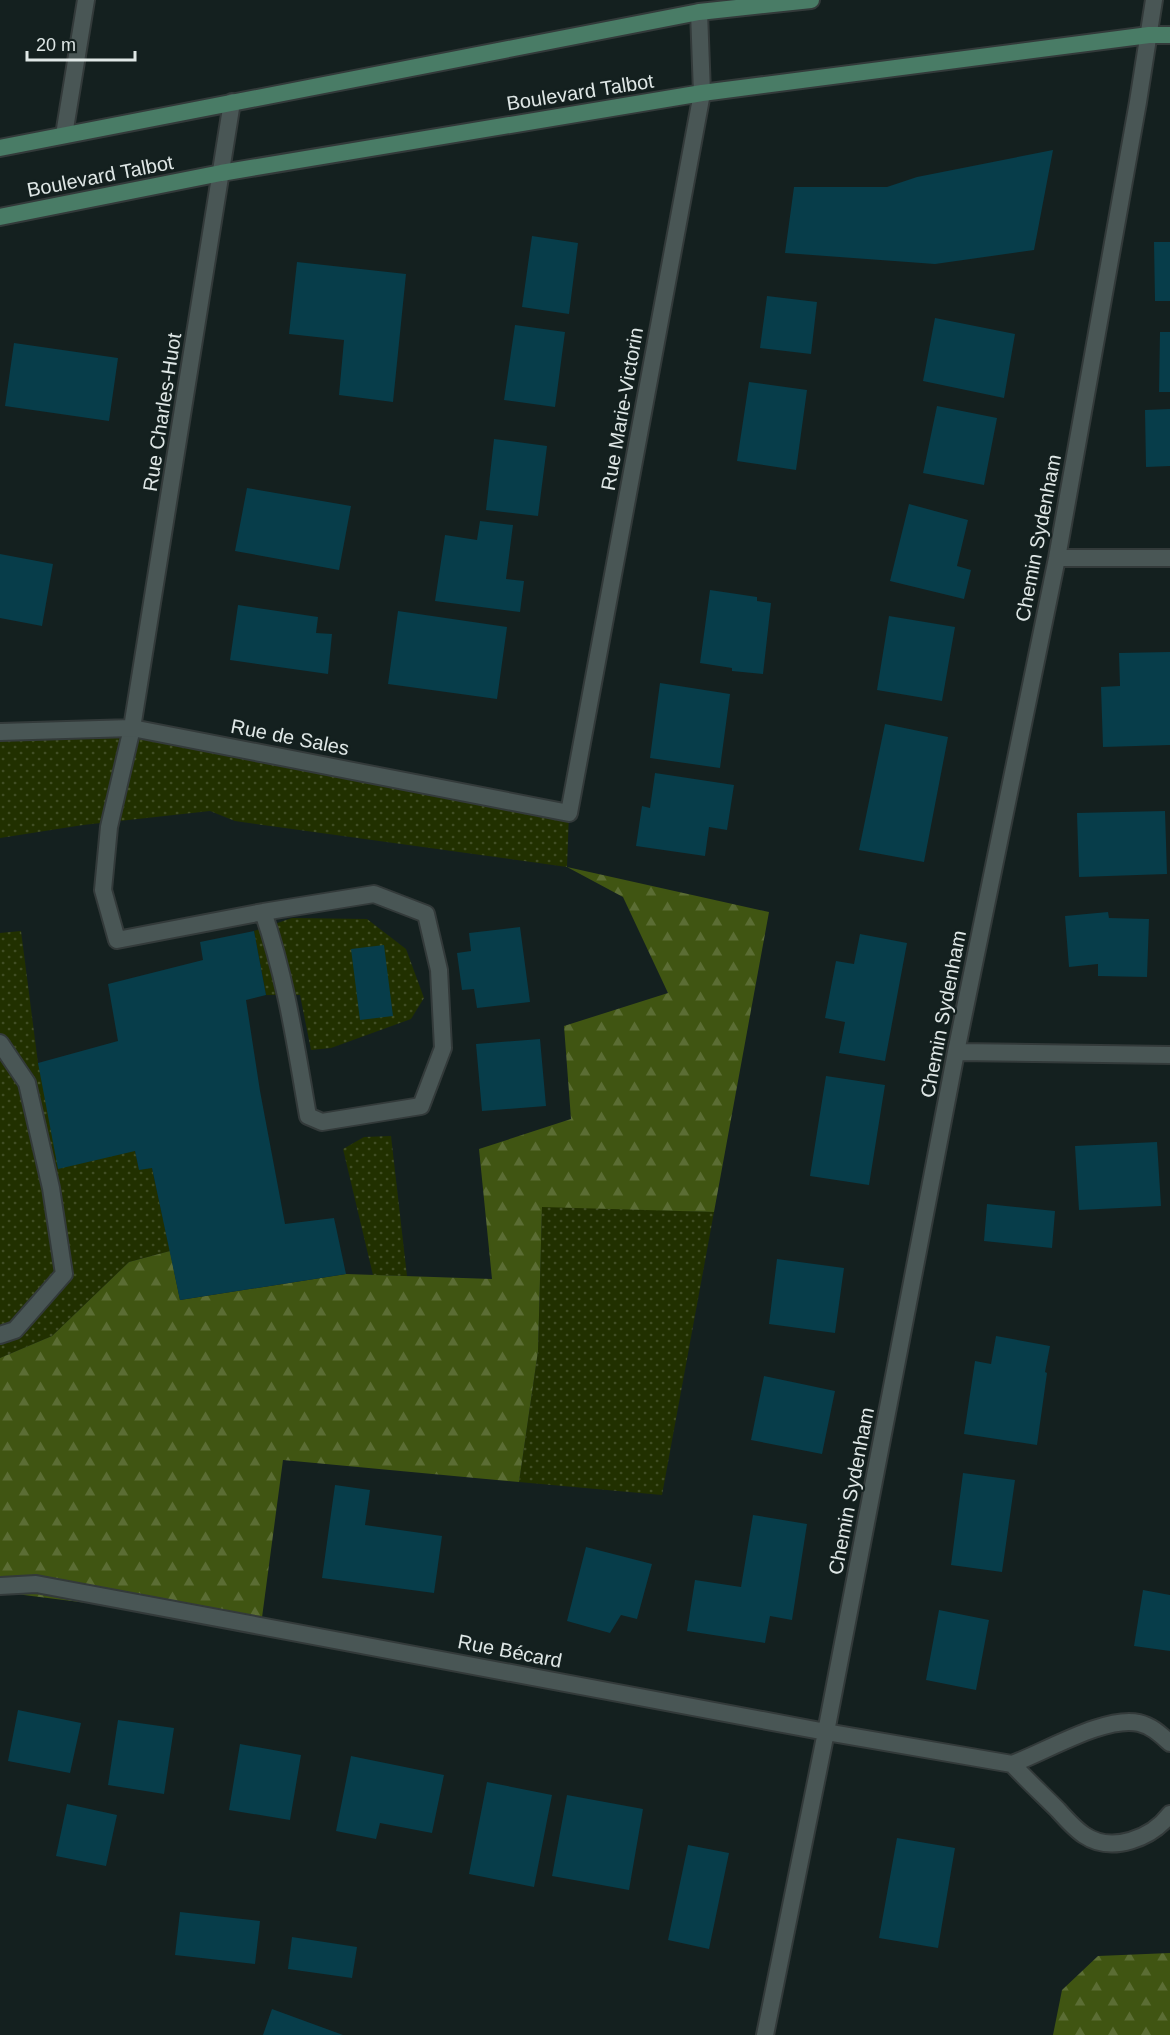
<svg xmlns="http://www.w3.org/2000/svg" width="1170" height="2035" viewBox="0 0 1170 2035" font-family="Helvetica,sans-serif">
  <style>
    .grass { fill: url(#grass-dots) }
    .forest { fill: url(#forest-firs) }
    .building { fill: #073d4a }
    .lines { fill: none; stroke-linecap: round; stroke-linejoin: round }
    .service-casing { stroke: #333a3a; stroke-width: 20 }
    .minor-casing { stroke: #333a3a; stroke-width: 20 }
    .secondary-casing { stroke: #333a3a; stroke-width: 20 }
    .service { stroke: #495655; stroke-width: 16 }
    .minor { stroke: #495655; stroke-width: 16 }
    .secondary { stroke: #497c66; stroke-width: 16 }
    .labels { text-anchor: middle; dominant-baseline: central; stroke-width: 4.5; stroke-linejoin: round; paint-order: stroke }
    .street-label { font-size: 20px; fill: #dfe7e6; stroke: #14201f }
  </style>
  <defs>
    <pattern id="grass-dots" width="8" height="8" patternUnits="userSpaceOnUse" patternTransform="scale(1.5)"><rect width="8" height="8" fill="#213000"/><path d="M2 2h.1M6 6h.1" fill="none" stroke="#414e25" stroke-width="1.8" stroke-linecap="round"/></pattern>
    <pattern id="forest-firs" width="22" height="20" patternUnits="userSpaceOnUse" patternTransform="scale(1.5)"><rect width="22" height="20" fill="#405512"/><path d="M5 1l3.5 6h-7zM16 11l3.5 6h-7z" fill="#5b6d34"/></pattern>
  </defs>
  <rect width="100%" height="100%" fill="#14201f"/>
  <path class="grass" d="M132,728L569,813L567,867L235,821L210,811L83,825L0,838V732Z
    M292,918L367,919L406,949L424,998L411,1019L331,1048L311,1050L300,995H266L254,931Z
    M21,931L38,1063L135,1151L139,1169L152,1168L170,1251L129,1262L52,1336L0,1358V933Z
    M391,1136L407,1276L373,1275L343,1149L364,1137Z
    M542,1206L714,1212L662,1495L519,1482L538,1351Z"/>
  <path class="forest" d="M567,867L769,912L714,1212L542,1207L538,1351L519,1482L283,1460L261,1625L0,1592V1358L52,1336L129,1262L170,1251L180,1300L346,1274L492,1279L479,1149L571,1119L564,1026L668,993L623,897Z
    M1170,1953V2035H1053L1062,1990L1098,1956Z"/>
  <path class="building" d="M1053,150L1034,250L935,264L785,253L794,187H887L917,177Z
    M532,236L578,243L569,314L522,307Z
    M1154,242H1170V301H1155Z
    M297,262L406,274L393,402L339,395L344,340L289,334Z
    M767,296L817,302L811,354L760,348Z
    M935,318L1015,334L1004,398L923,381Z
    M515,325L565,332L555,407L504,400Z
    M1160,332H1170V392H1159Z
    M14,343L118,358L109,421L5,406Z
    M749,382L807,390L796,470L737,461Z
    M937,406L997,418L984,485L923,473Z
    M1170,409V466L1146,467L1145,410Z
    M494,439L547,446L538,516L486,510Z
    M247,488L351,506L339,570L235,551Z
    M909,504L968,520L957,566L971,570L964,599L890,581Z
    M480,521L513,525L506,579L524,581L520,612L435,601L445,535L477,540Z
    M0,554L53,564L42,626L0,618Z
    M710,590L757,597V601L771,603L763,674L732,671V668L700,663Z
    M238,605L318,617L316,633L332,634L328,674L230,660Z
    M398,611L507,627L497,699L388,684Z
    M889,616L955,627L942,701L877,690Z
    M1170,652V745L1103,747L1101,687L1120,686L1119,653Z
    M660,683L730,694L720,768L650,758Z
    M885,724L948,737L924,862L859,850Z
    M655,773L734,785L727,830L709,827L705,856L636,846L642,806L650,808Z
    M1165,811L1167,874L1079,877L1077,813Z
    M1108,912L1109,918L1149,919L1147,977L1098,976V964L1069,967L1065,916Z
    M520,927L530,1002L477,1008L474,989L462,990L457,953L471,951L469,933Z
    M254,931L266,995L246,1000L260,1091L285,1224L334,1218L346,1274L180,1300L152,1168L139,1170L135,1151L58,1169L38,1063L118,1041L108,984L203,960L200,942Z
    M860,934L907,943L885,1061L839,1053L845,1022L825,1018L836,961L854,964Z
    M384,945L393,1016L360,1020L351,949Z
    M540,1039L546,1106L482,1111L476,1044Z
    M826,1076L885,1085L869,1185L810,1176Z
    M1157,1142L1161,1206L1079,1210L1075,1146Z
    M987,1204L1055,1211L1052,1248L984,1241Z
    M777,1259L844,1268L835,1333L769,1324Z
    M996,1336L1050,1346L1045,1372L1047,1373L1037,1445L964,1434L975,1361L991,1364Z
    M764,1376L835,1391L822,1454L751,1440Z
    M963,1473L1015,1480L1002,1572L951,1565Z
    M335,1485L370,1490L365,1525L442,1536L434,1593L322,1578Z
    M753,1515L807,1524L792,1620L770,1616L765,1643L687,1631L695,1580L741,1587Z
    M586,1547L652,1564L637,1619L621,1615L610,1633L567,1621Z
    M1143,1590L1170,1595V1651L1134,1646Z
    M939,1610L989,1620L976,1690L926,1680Z
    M18,1710L81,1723L70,1773L8,1761Z
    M118,1720L174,1728L164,1794L108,1785Z
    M240,1744L301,1755L290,1820L229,1810Z
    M351,1756L444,1775L432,1833L380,1823L376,1839L336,1831Z
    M487,1782L552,1795L534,1887L469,1874Z
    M567,1795L643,1809L629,1890L552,1876Z
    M67,1804L117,1815L106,1866L56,1856Z
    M897,1838L955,1848L938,1948L879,1938Z
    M688,1845L729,1853L709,1949L668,1940Z
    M180,1912L260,1921L255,1964L175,1955Z
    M292,1937L357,1947L352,1978L288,1969Z
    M272,2009L343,2035H263Z"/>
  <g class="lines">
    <g class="service-casing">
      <path id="service" d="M132,728L109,827L103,890L117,940L263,912L374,894L426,914L439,970L443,1048L421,1106L322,1122L308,1116C296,1047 286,978 263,912
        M0,1043L27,1083L51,1188L64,1274L15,1330L0,1335"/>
    </g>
    <g class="minor-casing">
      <path id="minor" d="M64,135L86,0
        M1057,558H1170
        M132,728L232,102
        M0,732L132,728L569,813L702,93L699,12
        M956,1052L1170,1055
        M0,1586L36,1584L826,1732L1012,1764
        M1170,1743C1161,1735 1152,1726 1139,1723C1106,1715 1045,1752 1012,1764C1027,1780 1043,1795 1058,1810C1066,1819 1075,1829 1084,1835C1112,1854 1152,1838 1170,1814
        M765,2035L826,1732L956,1052L1057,558L1138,102L1154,0"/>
    </g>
    <g class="secondary-casing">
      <path id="secondary" d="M0,148L699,12L811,0
        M0,217L221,173L702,93L1149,35H1170"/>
    </g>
    <use href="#service" class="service"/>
    <use href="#minor" class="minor"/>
    <use href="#secondary" class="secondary"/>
  </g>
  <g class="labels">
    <g class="street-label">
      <text transform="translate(580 92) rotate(-9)">Boulevard Talbot</text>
      <text transform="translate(100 176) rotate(-11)">Boulevard Talbot</text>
      <text transform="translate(622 409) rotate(-80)">Rue Marie-Victorin</text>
      <text transform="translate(162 412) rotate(-81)">Rue Charles-Huot</text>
      <text transform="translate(1038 538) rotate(-79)">Chemin Sydenham</text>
      <text transform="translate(290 737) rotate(11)">Rue de Sales</text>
      <text transform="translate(943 1014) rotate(-79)">Chemin Sydenham</text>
      <text transform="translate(851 1491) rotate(-79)">Chemin Sydenham</text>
      <text transform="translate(510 1651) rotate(11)">Rue Bécard</text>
    </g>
  </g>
  <path d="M27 51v9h108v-9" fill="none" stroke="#dfe7e6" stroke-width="3"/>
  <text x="36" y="51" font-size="18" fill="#dfe7e6" stroke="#14201f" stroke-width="4.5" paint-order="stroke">20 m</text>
</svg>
